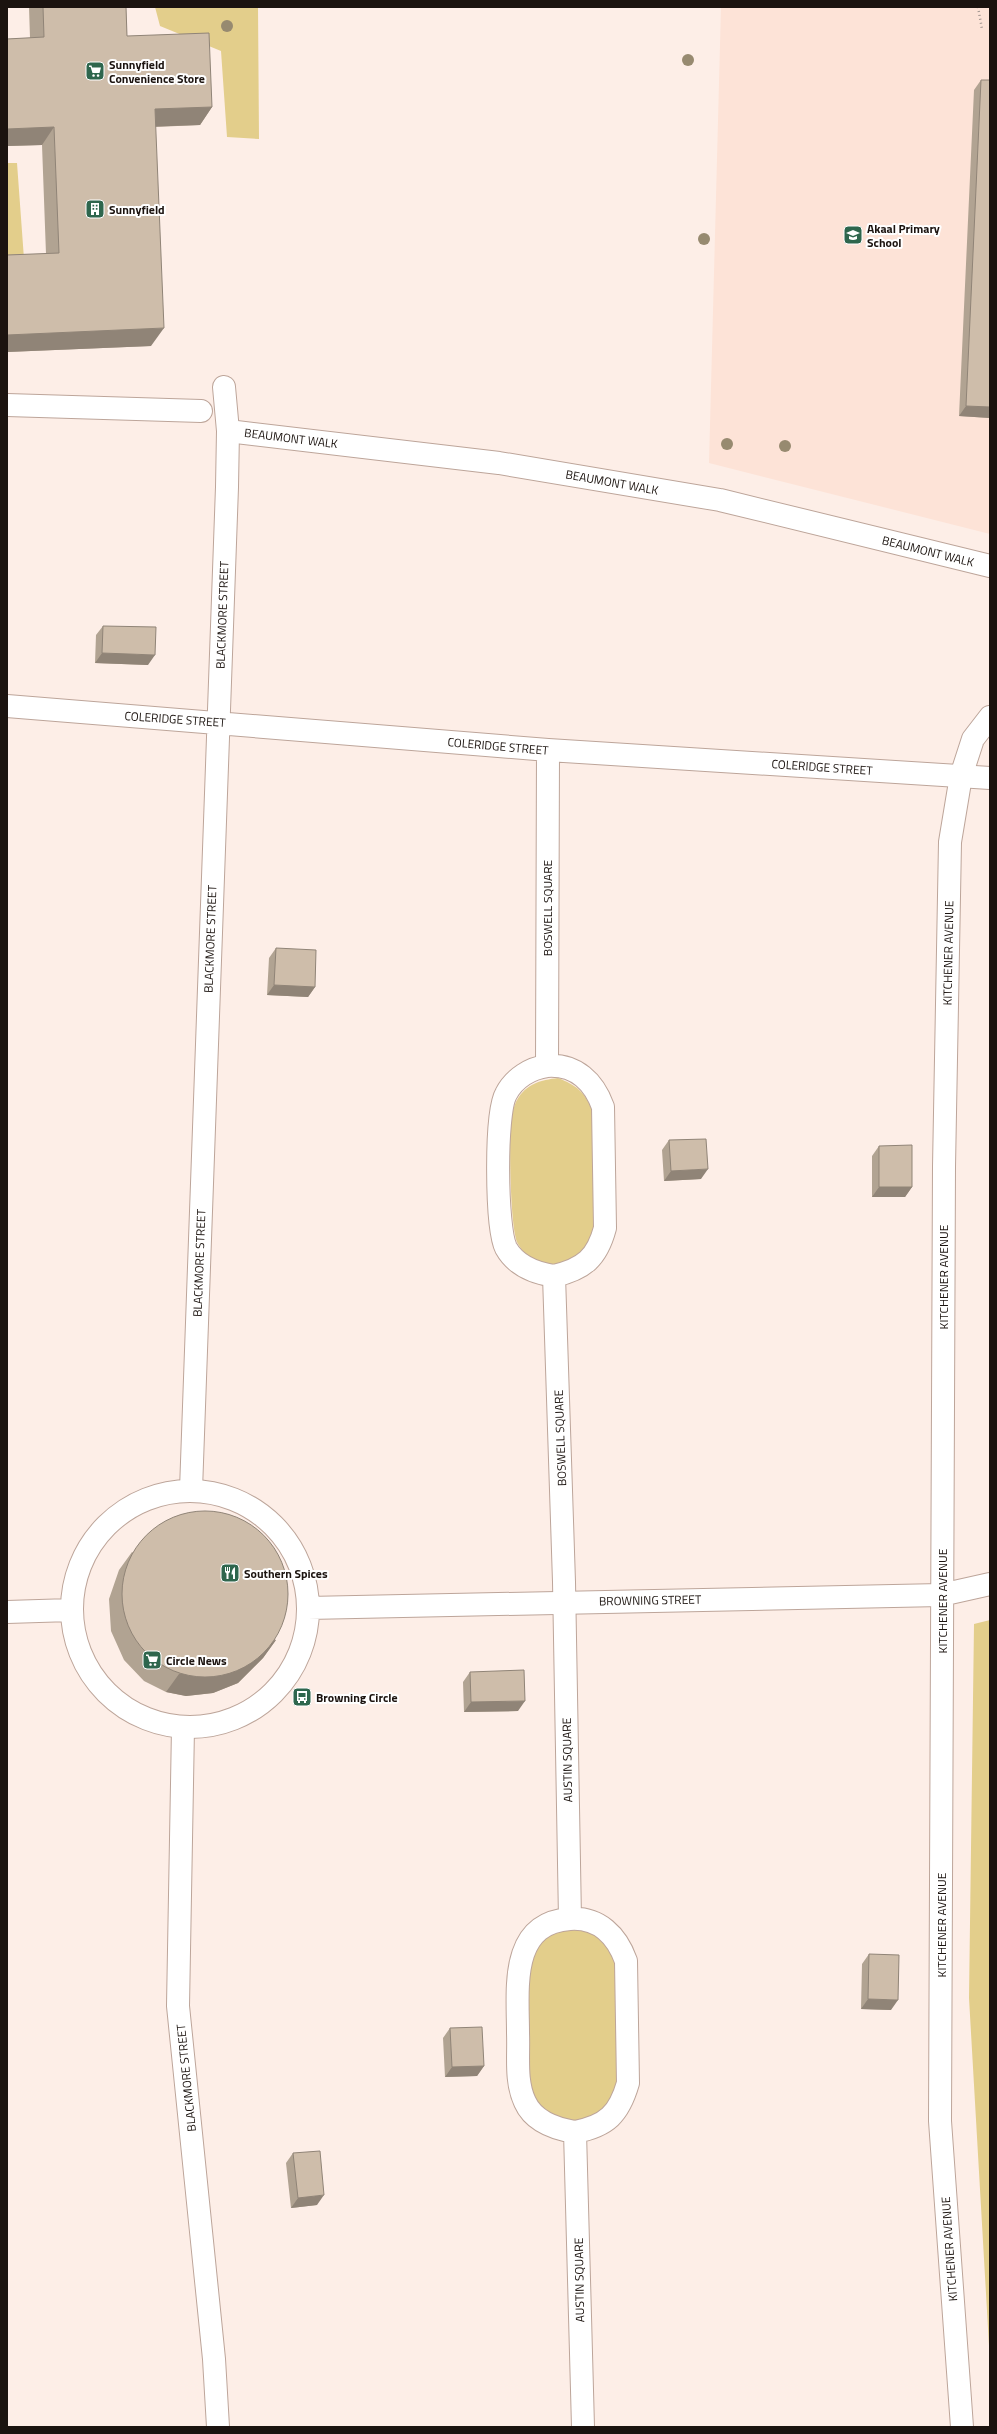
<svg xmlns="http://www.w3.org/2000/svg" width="997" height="2434" viewBox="0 0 997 2434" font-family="'Titillium Web',sans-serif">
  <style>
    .built { fill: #fde3d7 }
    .green { fill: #e3ce8b }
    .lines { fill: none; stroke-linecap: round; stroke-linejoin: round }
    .lane-casing { stroke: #bda59a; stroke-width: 24 }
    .street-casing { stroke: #bda59a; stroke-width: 24 }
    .secondary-casing { stroke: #bda59a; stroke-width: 24 }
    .path { stroke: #a39791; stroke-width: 2.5; stroke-dasharray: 1 3; stroke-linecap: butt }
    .lane { stroke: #fff; stroke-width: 22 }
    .street { stroke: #fff; stroke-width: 22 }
    .secondary { stroke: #fff; stroke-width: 22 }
    .tree { fill: #978a70 }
    .wall { fill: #b1a392 }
    .shaded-wall { fill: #908477 }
    .building { fill: #cebdaa; stroke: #908477 }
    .labels { text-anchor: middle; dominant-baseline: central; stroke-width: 4; stroke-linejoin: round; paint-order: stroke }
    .poi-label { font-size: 12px; font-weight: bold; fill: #1b130f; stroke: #fff; text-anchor: start }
    .street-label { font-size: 12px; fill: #1b130f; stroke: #fff }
  </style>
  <rect width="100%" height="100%" fill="#fdeee7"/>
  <path class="built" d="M721,7H990V534L709,463Z"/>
  <path class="green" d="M155,7H258L259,139L227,137L221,51L160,26Z
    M7,163H17L24,259L7,261Z
    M558,1078C576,1085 585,1092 592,1110L594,1228C585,1266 539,1280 518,1244C510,1231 509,1138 511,1120C512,1114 514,1105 517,1100C526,1084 541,1080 558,1078Z
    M990,1620V2363L969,1998L974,1624Z
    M579,1928L595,1934L602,1939L616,1963L618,2082C615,2091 613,2102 605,2109C583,2128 550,2124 535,2099C527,2087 525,1990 528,1973C528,1967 531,1958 534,1952C542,1934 561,1930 579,1928Z"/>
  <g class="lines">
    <g class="lane-casing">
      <path id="lane" d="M7,405L201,411
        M228,431L499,463L720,500L990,566"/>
    </g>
    <g class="street-casing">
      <path id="street" d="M7,706L548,750L990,778
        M548,750L547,1066C576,1064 594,1082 603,1107L605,1228C597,1258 584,1269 554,1276
        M547,1066C531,1068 514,1078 506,1094C495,1113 496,1228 506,1248C516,1266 535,1273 554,1276L564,1582L570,1919C599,1917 617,1936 626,1961L628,2083C619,2114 607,2126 575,2132
        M191,1490L227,487L228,431L224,387
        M183,1728L178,2006L214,2359L218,2427
        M570,1919C509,1923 518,1989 518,2033C519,2056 515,2081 525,2102C534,2122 556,2129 575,2132L583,2427"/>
    </g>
    <g class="secondary-casing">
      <path id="secondary" d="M72 1609a118 118 0 1 1 236 0a118 118 0 1 1-236 0Z
        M308,1608L941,1595L990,1584
        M7,1612L71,1610
        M962,2427L940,2121L944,1167L950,842L961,776L973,739L990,717"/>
    </g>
    <path class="path" d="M978,7L982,29"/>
    <use href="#lane" class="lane"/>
    <use href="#street" class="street"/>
    <use href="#secondary" class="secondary"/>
  </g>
  <g class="tree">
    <circle cx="227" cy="26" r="6"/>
    <circle cx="688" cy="60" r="6"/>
    <circle cx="704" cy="239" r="6"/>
    <circle cx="727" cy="444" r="6"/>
    <circle cx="785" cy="446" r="6"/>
  </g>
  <path class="wall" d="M29,7H126L127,36L212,107L200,125L155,127L151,346L7,352V255L46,254L42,145L7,146V39L30,38Z
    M981,80L990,418L959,416L974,90Z
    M103,626L148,665L95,663L96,635Z
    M276,948L315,987L308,997L267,995L269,958Z
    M669,1140L701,1179L664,1181L662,1150Z
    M879,1146L912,1187L905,1197H872V1156Z
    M132,1552L276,1640L263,1658L238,1683L213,1693L186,1696L166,1692L144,1681L124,1660L111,1631L109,1599L119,1570Z
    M470,1672L518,1711L464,1712L463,1682Z
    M869,1954L891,2010L861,2009L862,1964Z
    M450,2028L484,2066L477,2076L445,2077L443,2038Z
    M293,2153L317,2205L291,2208L286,2163Z"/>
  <path class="shaded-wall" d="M212,107L200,125L142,127L155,109Z
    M54,127L42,145L7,146V129Z
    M164,328L151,346L7,352V335Z
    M966,406L990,407V418L959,416Z
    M102,653L155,655L148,665L95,663Z
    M274,985L315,987L308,997L267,995Z
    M708,1169L701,1179L664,1181L671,1171Z
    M879,1187H912L905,1197H872Z
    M276,1640L263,1658L238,1683L213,1693L186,1696L166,1692L179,1674Z
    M525,1701L518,1711L464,1712L471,1702Z
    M868,1999L898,2000L891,2010L861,2009Z
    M484,2066L477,2076L445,2077L452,2067Z
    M324,2195L317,2205L291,2208L298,2198Z"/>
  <path class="building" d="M43,7H126L127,36L209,33L212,107L155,109L164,328L7,335V255L59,253L54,127L7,129V39L44,37Z
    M981,80H990V407L966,406Z
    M103,626L156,627L155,655L102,653Z
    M276,948L316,950L315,987L274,985Z
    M706,1139L708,1169L671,1171L669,1140Z
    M912,1145V1187H879V1146Z
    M122 1594a83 83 0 1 1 166 0a83 83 0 1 1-166 0Z
    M524,1670L525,1701L471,1702L470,1672Z
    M869,1954L899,1955L898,2000L868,1999Z
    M482,2027L484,2066L452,2067L450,2028Z
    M320,2151L324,2195L298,2198L293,2153Z"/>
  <defs>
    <g id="supermarket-square" transform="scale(1)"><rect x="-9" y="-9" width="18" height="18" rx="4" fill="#2e664d" stroke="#fff"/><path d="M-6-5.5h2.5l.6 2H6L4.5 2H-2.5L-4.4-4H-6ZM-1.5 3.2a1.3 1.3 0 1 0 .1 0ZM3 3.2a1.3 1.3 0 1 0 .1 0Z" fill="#fff"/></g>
    <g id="building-square" transform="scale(1)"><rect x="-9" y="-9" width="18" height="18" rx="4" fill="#2e664d" stroke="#fff"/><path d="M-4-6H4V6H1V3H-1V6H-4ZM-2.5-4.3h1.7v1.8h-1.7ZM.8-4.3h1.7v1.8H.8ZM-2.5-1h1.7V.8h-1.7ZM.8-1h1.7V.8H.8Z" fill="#fff"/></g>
    <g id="school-square" transform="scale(1)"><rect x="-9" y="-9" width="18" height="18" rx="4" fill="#2e664d" stroke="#fff"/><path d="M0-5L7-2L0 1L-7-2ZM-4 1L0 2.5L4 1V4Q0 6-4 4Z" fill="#fff"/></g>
    <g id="restaurant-square" transform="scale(1)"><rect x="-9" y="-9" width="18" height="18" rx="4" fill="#2e664d" stroke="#fff"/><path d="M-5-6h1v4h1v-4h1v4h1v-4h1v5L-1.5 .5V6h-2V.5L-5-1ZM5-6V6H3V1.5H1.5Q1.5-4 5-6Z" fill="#fff"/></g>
    <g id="bus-square" transform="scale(1)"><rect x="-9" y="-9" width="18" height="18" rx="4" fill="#2e664d" stroke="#fff"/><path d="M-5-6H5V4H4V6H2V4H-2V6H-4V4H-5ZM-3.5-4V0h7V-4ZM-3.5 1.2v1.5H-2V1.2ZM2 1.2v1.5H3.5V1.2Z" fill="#fff"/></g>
  </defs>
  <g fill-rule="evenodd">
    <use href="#supermarket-square" x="95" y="71"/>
    <use href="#building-square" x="95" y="209"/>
    <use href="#school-square" x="853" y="235"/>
    <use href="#restaurant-square" x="230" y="1573"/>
    <use href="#supermarket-square" x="152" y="1660"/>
    <use href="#bus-square" x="302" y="1697"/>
  </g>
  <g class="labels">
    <g class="poi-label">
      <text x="109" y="64">Sunnyfield<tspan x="109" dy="14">Convenience Store</tspan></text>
      <text x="109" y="209">Sunnyfield</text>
      <text x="867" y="228">Akaal Primary<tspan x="867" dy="14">School</tspan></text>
      <text x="244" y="1573">Southern Spices</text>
      <text x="166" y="1660">Circle News</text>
      <text x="316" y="1697">Browning Circle</text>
    </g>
    <g class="street-label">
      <text transform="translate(291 438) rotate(7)">BEAUMONT WALK</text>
      <text transform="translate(612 482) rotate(10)">BEAUMONT WALK</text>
      <text transform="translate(928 551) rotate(14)">BEAUMONT WALK</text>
      <text transform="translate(222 615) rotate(-88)">BLACKMORE STREET</text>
      <text transform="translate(175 719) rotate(4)">COLERIDGE STREET</text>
      <text transform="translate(498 746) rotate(5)">COLERIDGE STREET</text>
      <text transform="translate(822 767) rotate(4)">COLERIDGE STREET</text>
      <text transform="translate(547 908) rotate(-90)">BOSWELL SQUARE</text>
      <text transform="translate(210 939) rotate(-88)">BLACKMORE STREET</text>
      <text transform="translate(948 953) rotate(-89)">KITCHENER AVENUE</text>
      <text transform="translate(199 1263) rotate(-88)">BLACKMORE STREET</text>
      <text transform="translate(943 1277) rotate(-90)">KITCHENER AVENUE</text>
      <text transform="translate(560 1438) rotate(-92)">BOSWELL SQUARE</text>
      <text transform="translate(650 1600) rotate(-1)">BROWNING STREET</text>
      <text transform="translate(942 1601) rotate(-90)">KITCHENER AVENUE</text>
      <text transform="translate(567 1760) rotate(-91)">AUSTIN SQUARE</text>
      <text transform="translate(941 1925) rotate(-90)">KITCHENER AVENUE</text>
      <text transform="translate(186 2078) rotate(-96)">BLACKMORE STREET</text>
      <text transform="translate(949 2249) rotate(-94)">KITCHENER AVENUE</text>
      <text transform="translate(579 2280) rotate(-91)">AUSTIN SQUARE</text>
    </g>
  </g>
  <rect width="997" height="2434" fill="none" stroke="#1b130f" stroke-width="16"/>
</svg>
